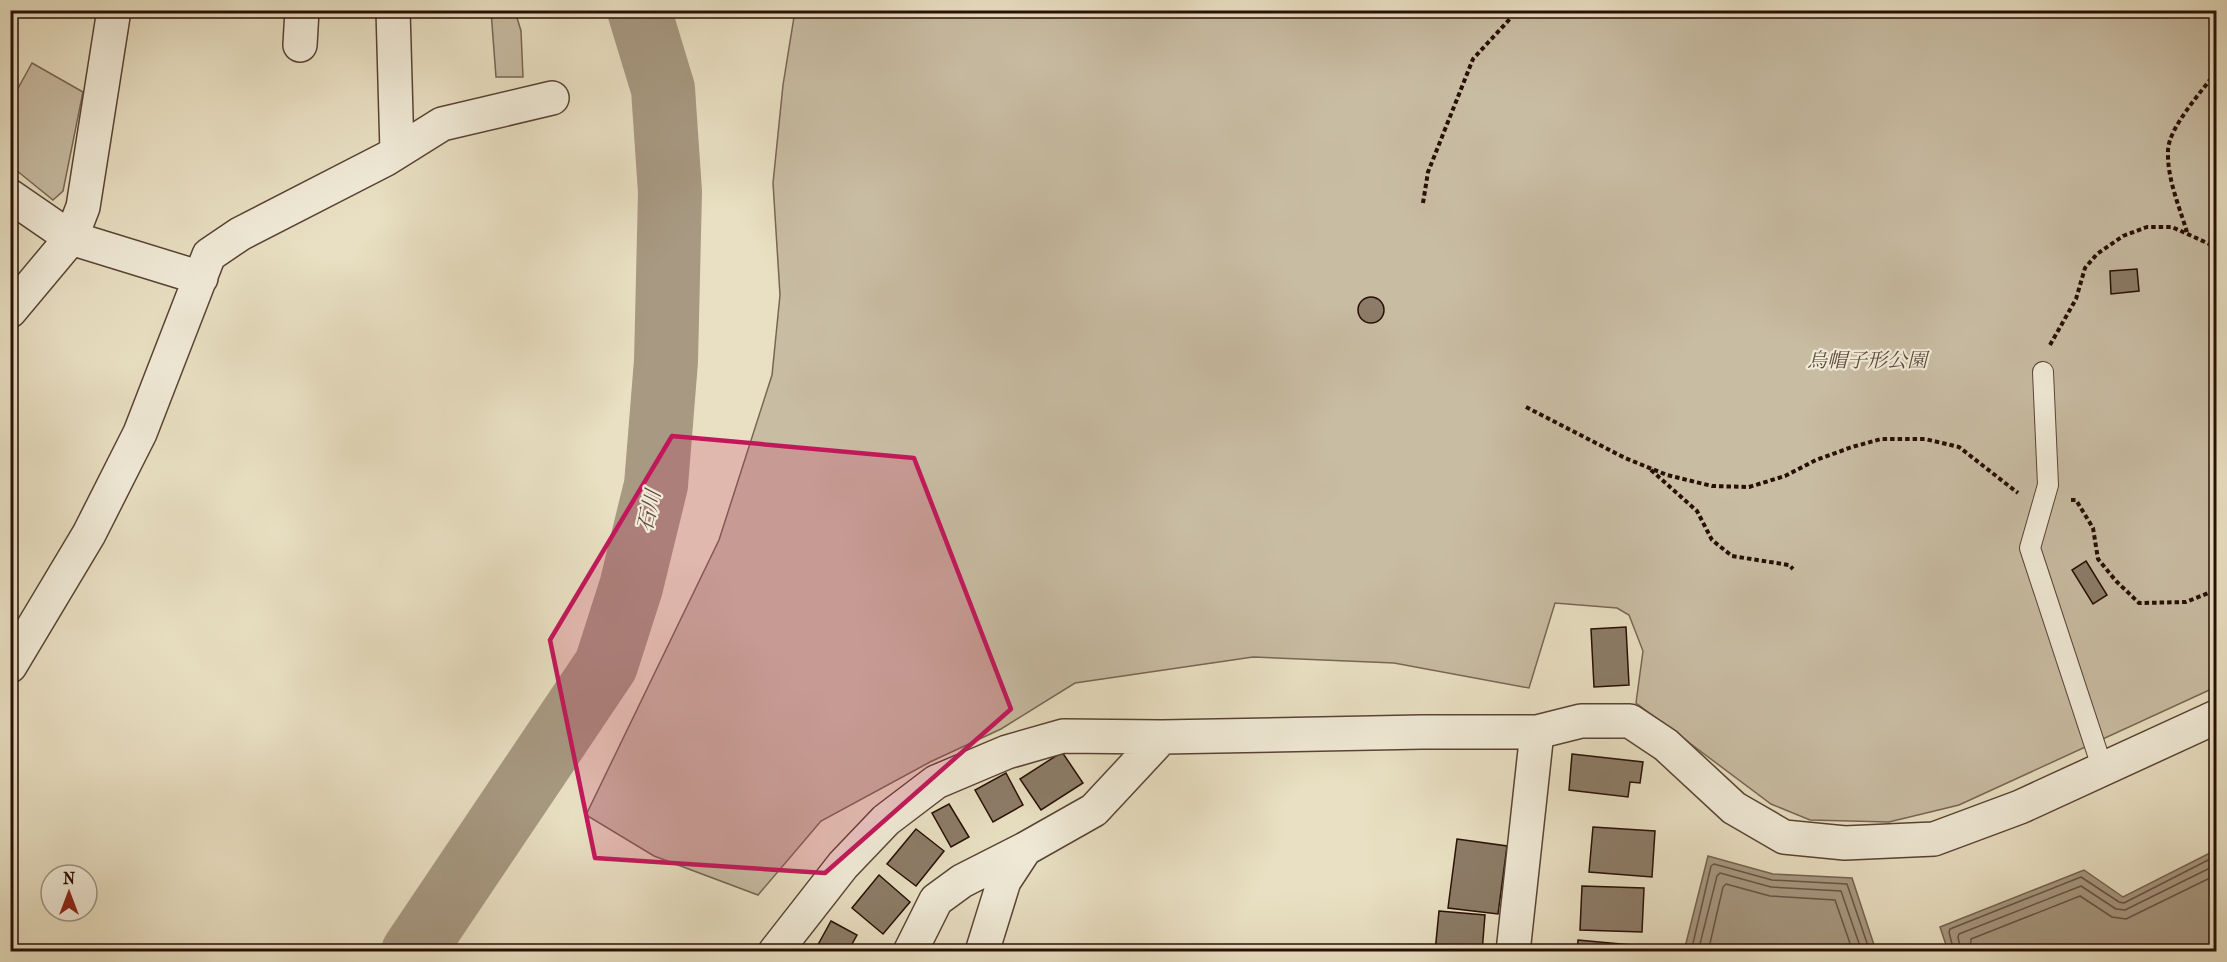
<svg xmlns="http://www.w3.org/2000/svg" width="2227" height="962" viewBox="0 0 2227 962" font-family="'IM FELL French Canon','Noto Serif JP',serif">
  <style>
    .green { fill: #c8bca3; stroke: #786654; stroke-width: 1.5 }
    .water { fill: #a79982; stroke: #746250; stroke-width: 1.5 }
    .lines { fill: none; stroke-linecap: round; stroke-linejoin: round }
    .shore { stroke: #685444; stroke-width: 1.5 }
    .river { stroke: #a79982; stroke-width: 64 }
    .building { fill: #8c7c68; stroke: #280f05; stroke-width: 1.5 }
    .service-casing { stroke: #584334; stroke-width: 22 }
    .minor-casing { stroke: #584334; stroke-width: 36 }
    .path { stroke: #280f05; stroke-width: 4; stroke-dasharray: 4.5 3; stroke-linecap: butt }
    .service { stroke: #f1ebd8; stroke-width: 20 }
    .minor { stroke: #f1ebd8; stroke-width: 33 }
    .marked { fill: #c2185b; fill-opacity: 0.2; stroke: #c2185b; stroke-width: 4.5; stroke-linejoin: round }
    .labels { text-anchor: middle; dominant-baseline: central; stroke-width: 4.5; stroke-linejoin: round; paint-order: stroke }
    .park-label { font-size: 20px; font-style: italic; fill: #604c3c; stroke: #f1ebd8 }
    .water-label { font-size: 21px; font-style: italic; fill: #614d3d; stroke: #f1ebd8 }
  </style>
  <rect width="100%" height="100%" fill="#e9e0c3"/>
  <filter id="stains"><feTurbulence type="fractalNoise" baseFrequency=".00333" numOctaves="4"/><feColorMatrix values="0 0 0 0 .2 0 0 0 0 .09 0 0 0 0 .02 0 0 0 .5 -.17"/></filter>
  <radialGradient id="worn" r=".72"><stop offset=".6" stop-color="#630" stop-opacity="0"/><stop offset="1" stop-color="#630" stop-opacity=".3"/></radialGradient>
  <path class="green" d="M491,11H515L521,31L523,77H496Z
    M795,11H2216V687L1959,805L1889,822L1810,820L1771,804L1636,703L1643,651L1629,615L1617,608L1555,603L1529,688L1394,663L1253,657L1075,683L1001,729L930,762L821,821L758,895L654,856L586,815L719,540L772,375L780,295L773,183L783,85Z
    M32,63L83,92L63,191L53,200L11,166V101Z"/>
  <path class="water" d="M2215,792L2216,951H1948L1940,927L2084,870L2123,897L2212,852Z
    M1708,856L1773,874L1852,878L1876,951H1684Z"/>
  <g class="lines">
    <path class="shore" d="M1691,952L1711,866L1714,864L1772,880L1847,884L1870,952
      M1698,952L1717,876L1720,873L1771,887L1841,891L1862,952
      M1708,952L1723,887L1726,884L1770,896L1835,900L1853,952
      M1954,952L1949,932L1950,929L2081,877L2119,902L2124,903L2216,856
      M1961,952L1958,937L1959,934L2081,886L2116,909L2125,910L2216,865
      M1970,952L1971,939L2080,896L2112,917L2126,919L2216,875"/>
    <path class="river" d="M413,952L606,665L631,587L656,485L666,361L670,192L663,89L639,10"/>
  </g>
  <path class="building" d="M2137,269L2139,291L2111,294L2110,271Z
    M1358 310a13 13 0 1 1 26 0a13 13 0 1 1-26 0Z
    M2086,561L2107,595L2093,604L2072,570Z
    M1626,627L1629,685L1594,687L1591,629Z
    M1062,752L1083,783L1041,810L1020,779Z
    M1572,754L1643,762L1640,783L1630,782L1628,797L1569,790Z
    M1006,773L1023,805L993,822L975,790Z
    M949,804L969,837L951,847L932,813Z
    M1593,827L1655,831L1652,877L1589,872Z
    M916,829L944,851L916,886L887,864Z
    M1457,839L1507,846L1498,914L1448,908Z
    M879,875L910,902L883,934L852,908Z
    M1582,886L1644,888L1642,932L1580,930Z
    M1439,911L1485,915L1482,952H1435Z
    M831,921L857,935L851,946L861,952H814Z
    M1578,940L1642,946L1641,952H1577Z"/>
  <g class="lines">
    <g class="service-casing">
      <path id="service" d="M2043,372L2048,485L2030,548L2103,770"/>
    </g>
    <g class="minor-casing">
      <path id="minor" d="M393,10L397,152
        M300,45L302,10
        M10,196L71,238L201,278
        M10,311L71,238L83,207L114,10
        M10,666L89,534L140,433L209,255L240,234L386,159L442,124L552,98
        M775,952L843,865L886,820L936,782L1007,752L1063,736L1162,737L1422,732H1537L1581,721H1630L1666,745L1734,808L1784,837L1845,843L1934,839L2020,807L2216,717
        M910,952L936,900L962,881L1025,849
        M982,952L1004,881L1025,849L1094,810L1162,737
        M1513,952L1537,732"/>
    </g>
    <path class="path" d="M1423,203L1428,172L1473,59L1518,10
      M2187,232C2179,206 2167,178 2168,151C2168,128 2203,90 2216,72
      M2050,345L2076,299L2085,268L2097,254L2123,236L2147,227H2172L2216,247
      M1526,407L1625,458L1667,475L1712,486L1749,487L1785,476L1816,460L1852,447L1881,439H1925L1959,447L2018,493
      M1651,470L1697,511L1712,540L1732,556L1789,565L1793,569
      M2071,500H2076L2093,528L2098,559L2116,581L2139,603L2186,602L2216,590"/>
    <use href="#service" class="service"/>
    <use href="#minor" class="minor"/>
  </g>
  <path class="marked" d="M672,436L914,458L1011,709L825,873L595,858L550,640Z"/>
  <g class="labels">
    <g class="park-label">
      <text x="1867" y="360">烏帽子形公園</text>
    </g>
    <g class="water-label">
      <text transform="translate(649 511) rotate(-77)">石川</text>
    </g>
  </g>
  <rect width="2227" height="962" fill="none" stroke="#e9e0c3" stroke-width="36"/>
  <rect x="12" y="12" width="2203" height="938" fill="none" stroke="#280f05" stroke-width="3"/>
  <rect x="18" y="18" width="2191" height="926" fill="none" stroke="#280f05" stroke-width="1.5"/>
  <g transform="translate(69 893)"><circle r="28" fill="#f1ebd8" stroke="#a19384" stroke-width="1.5"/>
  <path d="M0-4.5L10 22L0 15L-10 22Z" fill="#8f2418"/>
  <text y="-9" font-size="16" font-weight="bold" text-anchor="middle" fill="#280f05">N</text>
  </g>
  <rect width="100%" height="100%" filter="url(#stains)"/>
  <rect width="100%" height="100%" fill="url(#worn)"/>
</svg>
